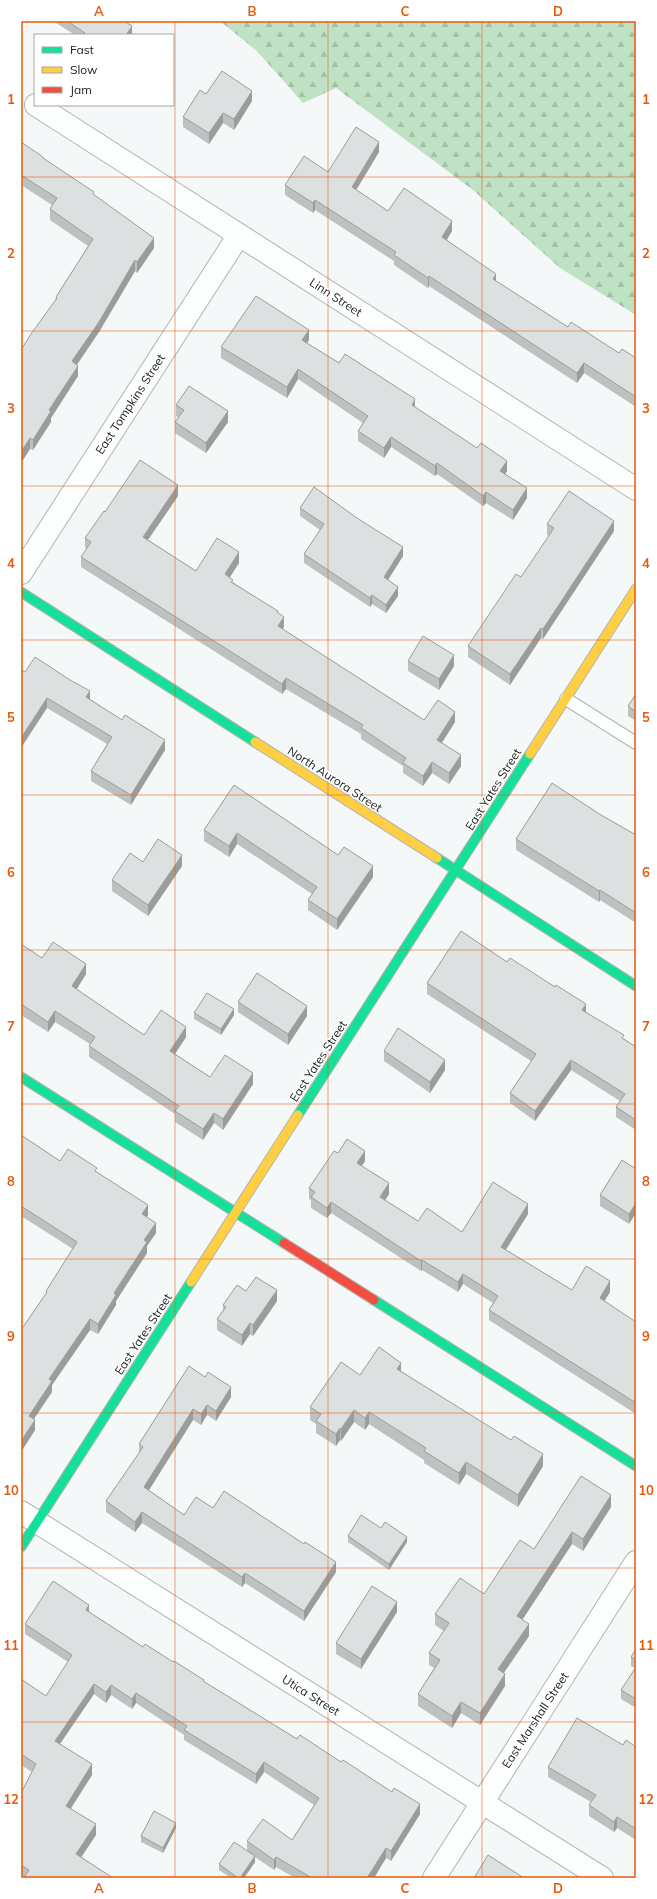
<svg xmlns="http://www.w3.org/2000/svg" width="657" height="1899" viewBox="0 0 657 1899" font-family="Mulish,sans-serif">
  <style>
    .forest { fill: url(#forest-firs) }
    .lines { fill: none; stroke-linecap: round; stroke-linejoin: round }
    .lane-casing { stroke: #b2b5b5; stroke-width: 14 }
    .street-casing { stroke: #b2b5b5; stroke-width: 24 }
    .fast-casing { stroke: #b2b5b5; stroke-width: 11 }
    .slow-casing { stroke: #b2b5b5; stroke-width: 11 }
    .jam-casing { stroke: #b2b5b5; stroke-width: 11 }
    .lane { stroke: #fdfefe; stroke-width: 12 }
    .street { stroke: #fdfefe; stroke-width: 22 }
    .fast { stroke: #16e098; stroke-width: 9 }
    .slow { stroke: #ffcf43; stroke-width: 9 }
    .jam { stroke: #f24e42; stroke-width: 9 }
    .wall { fill: #bec1c1 }
    .shaded-wall { fill: #9b9d9d }
    .building { fill: #dde0e0; stroke: #9b9d9d }
    .grid { fill: none; stroke: #e8590c; stroke-width: 1; stroke-opacity: 0.55 }
    .labels { text-anchor: middle; dominant-baseline: central; stroke-width: 3; stroke-linejoin: round; paint-order: stroke }
    .street-label { font-size: 12px; fill: #1b1e1e; stroke: #fff }
    .neatline { fill: none; stroke: #e8590c; stroke-width: 1.5 }
    .grid-label { font-size: 13px; text-anchor: middle; font-weight: bold; fill: #e8590c }
  </style>
  <defs>
    <pattern id="forest-firs" width="22" height="20" patternUnits="userSpaceOnUse"><rect width="22" height="20" fill="#bfe2c4"/><path d="M5 1l3.5 6h-7zM16 11l3.5 6h-7z" fill="#a4c1a8"/></pattern>
  </defs>
  <rect width="100%" height="100%" fill="#f4f8f8"/>
  <path class="forest" d="M220,21H636V315L560,268L473,190L336,88L303,103L257,51Z"/>
  <g class="lines">
    <g class="lane-casing">
      <path id="lane" d="M566,699L636,743"/>
    </g>
    <g class="street-casing">
      <path id="street" d="M36,105L636,489
        M21,573L239,235
        M21,1512L602,1878
        M434,1878L636,1562"/>
    </g>
    <g class="fast-casing">
      <path id="fast" d="M21,592L255,742
        M437,858L636,986
        M21,1077L284,1243
        M298,1115L530,754
        M374,1300L636,1466
        M21,1547L191,1282"/>
    </g>
    <g class="slow-casing">
      <path id="slow" d="M255,742L437,858
        M530,754L636,589
        M191,1282L298,1115"/>
    </g>
    <g class="jam-casing">
      <path id="jam" d="M284,1243L374,1300"/>
    </g>
    <use href="#lane" class="lane"/>
    <use href="#street" class="street"/>
    <use href="#fast" class="fast"/>
    <use href="#slow" class="slow"/>
    <use href="#jam" class="jam"/>
  </g>
  <path class="wall" d="M53,21H124L131,35H75Z
    M206,94L252,101L234,130L223,123L209,144L183,127V117Z
    M21,142L94,195L154,248L137,273L135,271L99,332L77,364L78,376L51,418V422L33,450L30,449L21,463L56,297L88,246L50,220V209L52,205L21,185Z
    M379,152L356,190L388,211L452,231L447,240L496,281L568,327L619,353L636,358V407L584,373L577,383L429,286L428,288L394,265V261L315,210L313,213L285,195V185L328,172Z
    M309,340L307,343L339,363L415,408L507,471L505,475L527,498L513,520L486,503L483,506L437,474L435,476L391,447L384,458L358,441V431L363,423L298,379L287,398L221,358V347Z
    M176,405L228,422L206,453L175,433V422L178,417L176,416Z
    M178,496L148,540L196,571L239,563L229,577L233,582L278,613L284,627L282,629L424,720L455,722L442,743L461,766L449,784L432,773L423,786L403,773V766L361,739V734L286,689L282,694L81,567V557L87,549L85,548V538L105,512Z
    M300,508L403,556L388,580L398,596L386,613L372,604L370,607L304,563V554L320,530L300,516Z
    M547,524L614,531L543,639L541,638L510,685L468,657V646L521,577L549,536L547,535Z
    M408,661L454,666L439,690L408,671Z
    M25,672L90,699L165,750L131,805L91,781V771L107,744L47,708Z
    M636,694V721L628,716V706Z
    M234,785L338,855L373,877L337,930L308,910V900L312,894L237,844L229,857L204,841V830Z
    M601,815L636,835V923L600,900L599,902L516,850V839Z
    M143,862L182,866L148,916L112,891V880Z
    M21,944L42,958L86,974L76,989L144,1035L186,1037L175,1054L210,1077L253,1084L223,1130L214,1123L203,1140L175,1122V1114L89,1057V1046L90,1044L55,1022L48,1032L21,1015Z
    M507,962L586,1012L636,1047V1130L616,1117V1107L620,1101L571,1070L535,1121L510,1103V1093L531,1061L427,994V983Z
    M238,1002L307,1016L288,1045L238,1012Z
    M194,1013L234,1015L221,1035L194,1019Z
    M384,1051L445,1070L430,1093L384,1061Z
    M21,1135L60,1161L97,1172L148,1215L147,1217L156,1233L147,1246V1253L116,1301V1305L98,1334L90,1330L52,1385V1392L34,1419L35,1430L21,1452V1330L46,1294V1291L73,1249L21,1216Z
    M338,1153L365,1161L362,1166L389,1194L385,1200L418,1221L462,1232L528,1214L506,1250L572,1290L610,1292L604,1301L636,1322V1414L489,1320V1310L493,1303L463,1284L458,1292L422,1270L421,1271L331,1213L327,1218L311,1208V1200L309,1199V1188Z
    M636,1169L629,1224L600,1206V1195Z
    M246,1291L277,1301L253,1336L250,1334L242,1346L217,1330V1319L223,1312V1305Z
    M189,1366L231,1397L216,1421L207,1415L201,1425L193,1420L149,1490L184,1515L213,1508L336,1572L304,1621L245,1583L242,1587L142,1523L135,1532L106,1512V1501L139,1453V1444Z
    M401,1371L543,1466L518,1507L466,1474L459,1485L424,1463V1460L369,1424L365,1430L354,1422L341,1441L340,1440L336,1446L316,1433V1424L310,1420V1407Z
    M611,1507L583,1551L572,1544L522,1620L529,1636L504,1673L505,1686L480,1725L461,1713L452,1728L418,1706V1694L434,1668L429,1665V1653L444,1631L435,1625V1614L484,1594L534,1549Z
    M381,1528L407,1542L389,1570L348,1542V1536Z
    M89,1612L143,1647L204,1682L420,1814L391,1861L386,1858L374,1878H295L276,1867L274,1870L255,1857V1862L244,1878H231L219,1870V1864L247,1851V1841L292,1840L314,1805L264,1772L256,1784L184,1740V1735L136,1703L132,1709L111,1695L106,1703L94,1694L60,1744L92,1775L71,1808L96,1835L81,1857L113,1878H25L21,1876V1793L32,1772L21,1765V1679L46,1696L68,1662L25,1634V1624Z
    M397,1612L361,1669L336,1654V1643Z
    M636,1649V1708L621,1699V1690L635,1668L631,1666V1657Z
    M623,1745L636,1747V1840L617,1828L614,1832L589,1816V1805L591,1802L548,1777V1767Z
    M176,1828L163,1853L141,1842V1836Z"/>
  <path class="shaded-wall" d="M132,26V35H126Z
    M252,91V101L234,130V119Z
    M223,113V123L209,144V133Z
    M379,142V152L352,197V187Z
    M315,200V210L313,213V203Z
    M452,221V231L442,247V237Z
    M154,238V248L137,273V262Z
    M135,260V271L99,332L72,372V361Z
    M496,274V284L493,279Z
    M429,276V286L428,288V278Z
    M309,330V340L302,350V340Z
    M584,363V373L577,383V373Z
    M78,366V376L51,418V422L33,450V440L49,410Z
    M298,369V379L287,398V387Z
    M415,399V409L412,405Z
    M228,411V422L206,453V443Z
    M391,437V447L384,458V448Z
    M30,438V449L21,463V452Z
    M507,461V471L500,482V471Z
    M437,463V474L435,476V466Z
    M178,485V496L143,547V537Z
    M527,488V498L513,520V510Z
    M486,492V503L483,506V496Z
    M614,521V531L543,639V629Z
    M403,547V556L384,586V577Z
    M239,552V563L225,585V574Z
    M398,587V596L386,613V605Z
    M372,595V604L370,607V598Z
    M284,617V627L278,636V626Z
    M541,628V638L510,685V674Z
    M454,655V666L439,690V679Z
    M286,678V689L282,694V684Z
    M90,691V701L86,697Z
    M47,698V708L21,748V738Z
    M455,712V722L437,750V740Z
    M165,740V750L131,805V795Z
    M461,755V766L449,784V773Z
    M432,762V773L423,786V776Z
    M237,833V844L229,857V846Z
    M182,855V866L148,916V905Z
    M373,866V877L337,930V919Z
    M600,890V900L599,902V891Z
    M86,964V974L72,997V986Z
    M586,1004V1014L582,1010Z
    M307,1006V1016L288,1045V1034Z
    M234,1009V1015L221,1035V1029Z
    M55,1011V1022L48,1032V1022Z
    M186,1027V1037L170,1061V1051Z
    M445,1060V1070L430,1093V1082Z
    M571,1060V1070L535,1121V1111Z
    M253,1073V1084L223,1130V1119Z
    M214,1113V1123L203,1140V1129Z
    M365,1151V1161L357,1173V1163Z
    M389,1183V1194L380,1208V1197Z
    M331,1202V1213L327,1218V1208Z
    M636,1203V1213L629,1224V1214Z
    M528,1204V1214L501,1257V1247Z
    M148,1205V1215L142,1225V1214Z
    M156,1223V1233L147,1246V1253L116,1301V1305L98,1334V1324L144,1240Z
    M422,1260V1270L421,1271V1261Z
    M463,1274V1284L458,1292V1282Z
    M610,1281V1292L600,1308V1298Z
    M277,1290V1301L253,1336V1325Z
    M90,1319V1330L52,1385V1392L29,1426V1416L49,1379Z
    M250,1323V1334L242,1346V1335Z
    M401,1363V1375L397,1369Z
    M231,1387V1397L216,1421V1411Z
    M207,1405V1415L201,1425V1414Z
    M193,1409V1420L144,1498V1487Z
    M354,1410V1422L341,1441V1429Z
    M369,1412V1424L365,1430V1418Z
    M35,1420V1430L21,1452V1441Z
    M340,1428V1440L336,1446V1434Z
    M543,1454V1466L518,1507V1495Z
    M466,1462V1474L459,1485V1473Z
    M611,1495V1507L583,1551V1539Z
    M142,1512V1523L135,1532V1522Z
    M572,1532V1544L517,1628V1616Z
    M407,1537V1542L389,1570V1564Z
    M336,1562V1572L304,1621V1611Z
    M245,1573V1583L242,1587V1577Z
    M397,1602V1612L361,1669V1659Z
    M89,1605V1615L86,1610Z
    M529,1624V1636L498,1681V1669Z
    M505,1674V1686L480,1725V1713Z
    M94,1684V1694L55,1751V1741Z
    M111,1685V1695L106,1703V1692Z
    M136,1693V1703L132,1709V1699Z
    M461,1702V1713L452,1728V1716Z
    M264,1762V1772L256,1784V1774Z
    M92,1764V1775L66,1816V1806Z
    M420,1804V1814L391,1861V1851Z
    M617,1817V1828L614,1832V1822Z
    M176,1823V1828L163,1853V1848Z
    M96,1824V1835L76,1865V1854Z
    M386,1848V1858L374,1878H367Z
    M255,1856V1862L244,1878H240Z
    M276,1857V1867L274,1870V1860Z"/>
  <path class="building" d="M67,21H124L132,26L126,35H84L85,33Z
    M222,71L252,91L234,119L223,113L209,133L183,117L200,90L206,94Z
    M356,127L379,142L352,187L388,211L404,188L452,221L442,237L496,274L493,279L568,327L571,322L619,353L622,349L636,358V397L584,363L577,373L429,276L428,278L394,255L396,252L315,200L313,203L285,185L304,156L328,172Z
    M21,142L43,157V158L94,192L93,194L154,238L137,262L135,260L99,322L72,361L78,366L49,410L51,411L33,440L30,438L21,452V350L31,334L57,298L56,297L93,239L50,209L57,198L21,175Z
    M256,296L309,330L302,340L339,363L345,354L415,399L412,405L477,448L481,443L507,461L500,471L527,488L513,510L486,492L483,496L437,463L435,466L391,437L384,448L358,431L368,416L298,369L287,387L221,347Z
    M189,386L228,411L206,443L175,422L184,410L176,405Z
    M140,460L178,485L143,537L196,571L217,538L239,552L225,574L233,580L231,582L278,611L277,612L284,617L278,626L424,720L438,700L455,712L437,740L461,755L449,773L432,762L423,776L403,763L406,758L361,728L363,725L286,678L282,684L81,557L91,542L85,538L104,511L105,512Z
    M314,487L357,518L403,547L384,577L398,587L386,605L372,595L370,598L304,554L324,524L300,508Z
    M569,491L614,521L543,629L541,628L510,674L468,646L516,574L521,577L554,528L547,524Z
    M423,636L454,655L439,679L408,661Z
    M35,657L70,680L90,691L86,697L122,720L125,715L165,740L131,795L91,771L112,737L47,698L21,738V670L25,672Z
    M636,694V712L628,706Z
    M552,783L601,815L636,835V913L600,890L599,891L516,839Z
    M234,785L338,855L344,847L373,866L337,919L308,900L317,887L237,833L229,846L204,830Z
    M158,839L182,855L148,905L112,880L130,853L143,862Z
    M461,931L507,962L510,958L555,987L556,985L586,1004L582,1010L624,1035L622,1038L636,1047V1120L616,1107L625,1094L571,1060L535,1111L510,1093L536,1054L427,983Z
    M53,942L86,964L72,986L144,1035L161,1010L186,1027L170,1051L210,1077L225,1055L253,1073L223,1119L214,1113L203,1129L175,1111L179,1106L89,1046L95,1037L55,1011L48,1022L21,1004V944L42,958Z
    M257,973L307,1006L288,1034L238,1002Z
    M207,993L234,1009L221,1029L194,1013Z
    M398,1028L445,1060L430,1082L384,1051Z
    M21,1135L60,1161L68,1149L97,1168L95,1171L148,1205L142,1214L156,1223L144,1240L147,1242L114,1293L116,1295L98,1324L90,1319L49,1379L52,1381L29,1416L35,1420L21,1441V1330L47,1292L46,1291L77,1242L21,1206Z
    M347,1139L365,1151L357,1163L389,1183L380,1197L418,1221L427,1208L462,1232L493,1182L528,1204L501,1247L572,1290L586,1266L610,1281L600,1298L636,1322V1403L489,1310L498,1296L463,1274L458,1282L422,1260L421,1261L331,1202L327,1208L311,1197L315,1192L309,1188L334,1151L338,1153Z
    M622,1160L636,1169V1203L629,1214L600,1195Z
    M256,1277L277,1290L253,1325L250,1323L242,1335L217,1319L226,1307L223,1305L237,1285L246,1291Z
    M379,1347L401,1363L397,1369L511,1440L514,1436L543,1454L518,1495L466,1462L459,1473L424,1451L426,1448L369,1412L365,1418L354,1410L341,1429L340,1428L336,1434L316,1421L321,1414L310,1407L341,1362L360,1375Z
    M189,1366L205,1377L208,1372L231,1387L216,1411L207,1405L201,1414L193,1409L144,1487L184,1515L196,1497L213,1508L224,1491L304,1544L305,1542L336,1562L304,1611L245,1573L242,1577L142,1512L135,1522L106,1501L143,1447L139,1444Z
    M581,1476L611,1495L583,1539L572,1532L517,1616L529,1624L498,1669L505,1674L480,1713L461,1702L452,1716L418,1694L440,1660L429,1653L449,1623L435,1614L460,1578L484,1594L520,1540L534,1549Z
    M361,1515L381,1528L385,1522L407,1537L389,1564L348,1536Z
    M53,1581L89,1605L86,1610L143,1647L145,1644L173,1662L174,1661L204,1680L203,1681L297,1739L300,1735L341,1762L343,1760L392,1792L394,1788L420,1804L391,1851L386,1848L367,1878H312L276,1857L274,1860L247,1841L263,1819L292,1840L319,1798L264,1762L256,1774L184,1730L187,1726L136,1693L132,1699L111,1685L106,1692L94,1684L55,1741L92,1764L66,1806L96,1824L76,1854L113,1878H28L25,1876L29,1870L21,1865V1793L36,1764L21,1754V1679L46,1696L72,1655L25,1624Z
    M372,1586L397,1602L361,1659L336,1643Z
    M636,1649V1660L631,1657Z
    M636,1667V1699L621,1690Z
    M577,1718L623,1745L626,1740L636,1747V1829L617,1817L614,1822L589,1805L596,1795L548,1767Z
    M154,1811L176,1823L163,1848L141,1836Z
    M234,1842L255,1856L240,1878H238L219,1864Z
    M488,1855L524,1878H474Z"/>
  <path class="grid" d="M175,21V1878M328,21V1878M482,21V1878M21,177H636M21,331H636M21,486H636M21,640H636M21,795H636M21,950H636M21,1104H636M21,1259H636M21,1413H636M21,1568H636M21,1722H636"/>
  <g class="labels">
    <g class="street-label">
      <text transform="translate(336 297) rotate(33)">Linn Street</text>
      <text transform="translate(130 404) rotate(-57)">East Tompkins Street</text>
      <text transform="translate(335 779) rotate(33)">North Aurora Street</text>
      <text transform="translate(493 789) rotate(-58)">East Yates Street</text>
      <text transform="translate(318 1061) rotate(-57)">East Yates Street</text>
      <text transform="translate(143 1334) rotate(-57)">East Yates Street</text>
      <text transform="translate(311 1695) rotate(32)">Utica Street</text>
      <text transform="translate(535 1720) rotate(-57)">East Marshall Street</text>
    </g>
  </g>
  <rect width="657" height="1899" fill="none" stroke="#ffffff" stroke-width="44"/>
  <rect x="34" y="34" width="140" height="72" fill="#ffffff" stroke="#a4a5a5"/>
  <rect x="42" y="47" width="20" height="6" fill="#16e098" stroke="#a4a5a5"/>
  <text x="70" y="54" font-size="12" fill="#1b1e1e">Fast</text>
  <rect x="42" y="67" width="20" height="6" fill="#ffcf43" stroke="#a4a5a5"/>
  <text x="70" y="74" font-size="12" fill="#1b1e1e">Slow</text>
  <rect x="42" y="87" width="20" height="6" fill="#f24e42" stroke="#a4a5a5"/>
  <text x="70" y="94" font-size="12" fill="#1b1e1e">Jam</text>
  <rect x="22" y="22" width="613" height="1855" class="neatline"/>
  <g class="grid-label">
    <text x="99" y="16">A</text>
    <text x="252" y="16">B</text>
    <text x="405" y="16">C</text>
    <text x="558" y="16">D</text>
    <text x="11" y="104">1</text>
    <text x="646" y="104">1</text>
    <text x="11" y="258">2</text>
    <text x="646" y="258">2</text>
    <text x="11" y="413">3</text>
    <text x="646" y="413">3</text>
    <text x="11" y="568">4</text>
    <text x="646" y="568">4</text>
    <text x="11" y="722">5</text>
    <text x="646" y="722">5</text>
    <text x="11" y="877">6</text>
    <text x="646" y="877">6</text>
    <text x="11" y="1031">7</text>
    <text x="646" y="1031">7</text>
    <text x="11" y="1186">8</text>
    <text x="646" y="1186">8</text>
    <text x="11" y="1341">9</text>
    <text x="646" y="1341">9</text>
    <text x="11" y="1495">10</text>
    <text x="646" y="1495">10</text>
    <text x="11" y="1650">11</text>
    <text x="646" y="1650">11</text>
    <text x="11" y="1804">12</text>
    <text x="646" y="1804">12</text>
    <text x="99" y="1893">A</text>
    <text x="252" y="1893">B</text>
    <text x="405" y="1893">C</text>
    <text x="558" y="1893">D</text>
  </g>
</svg>
